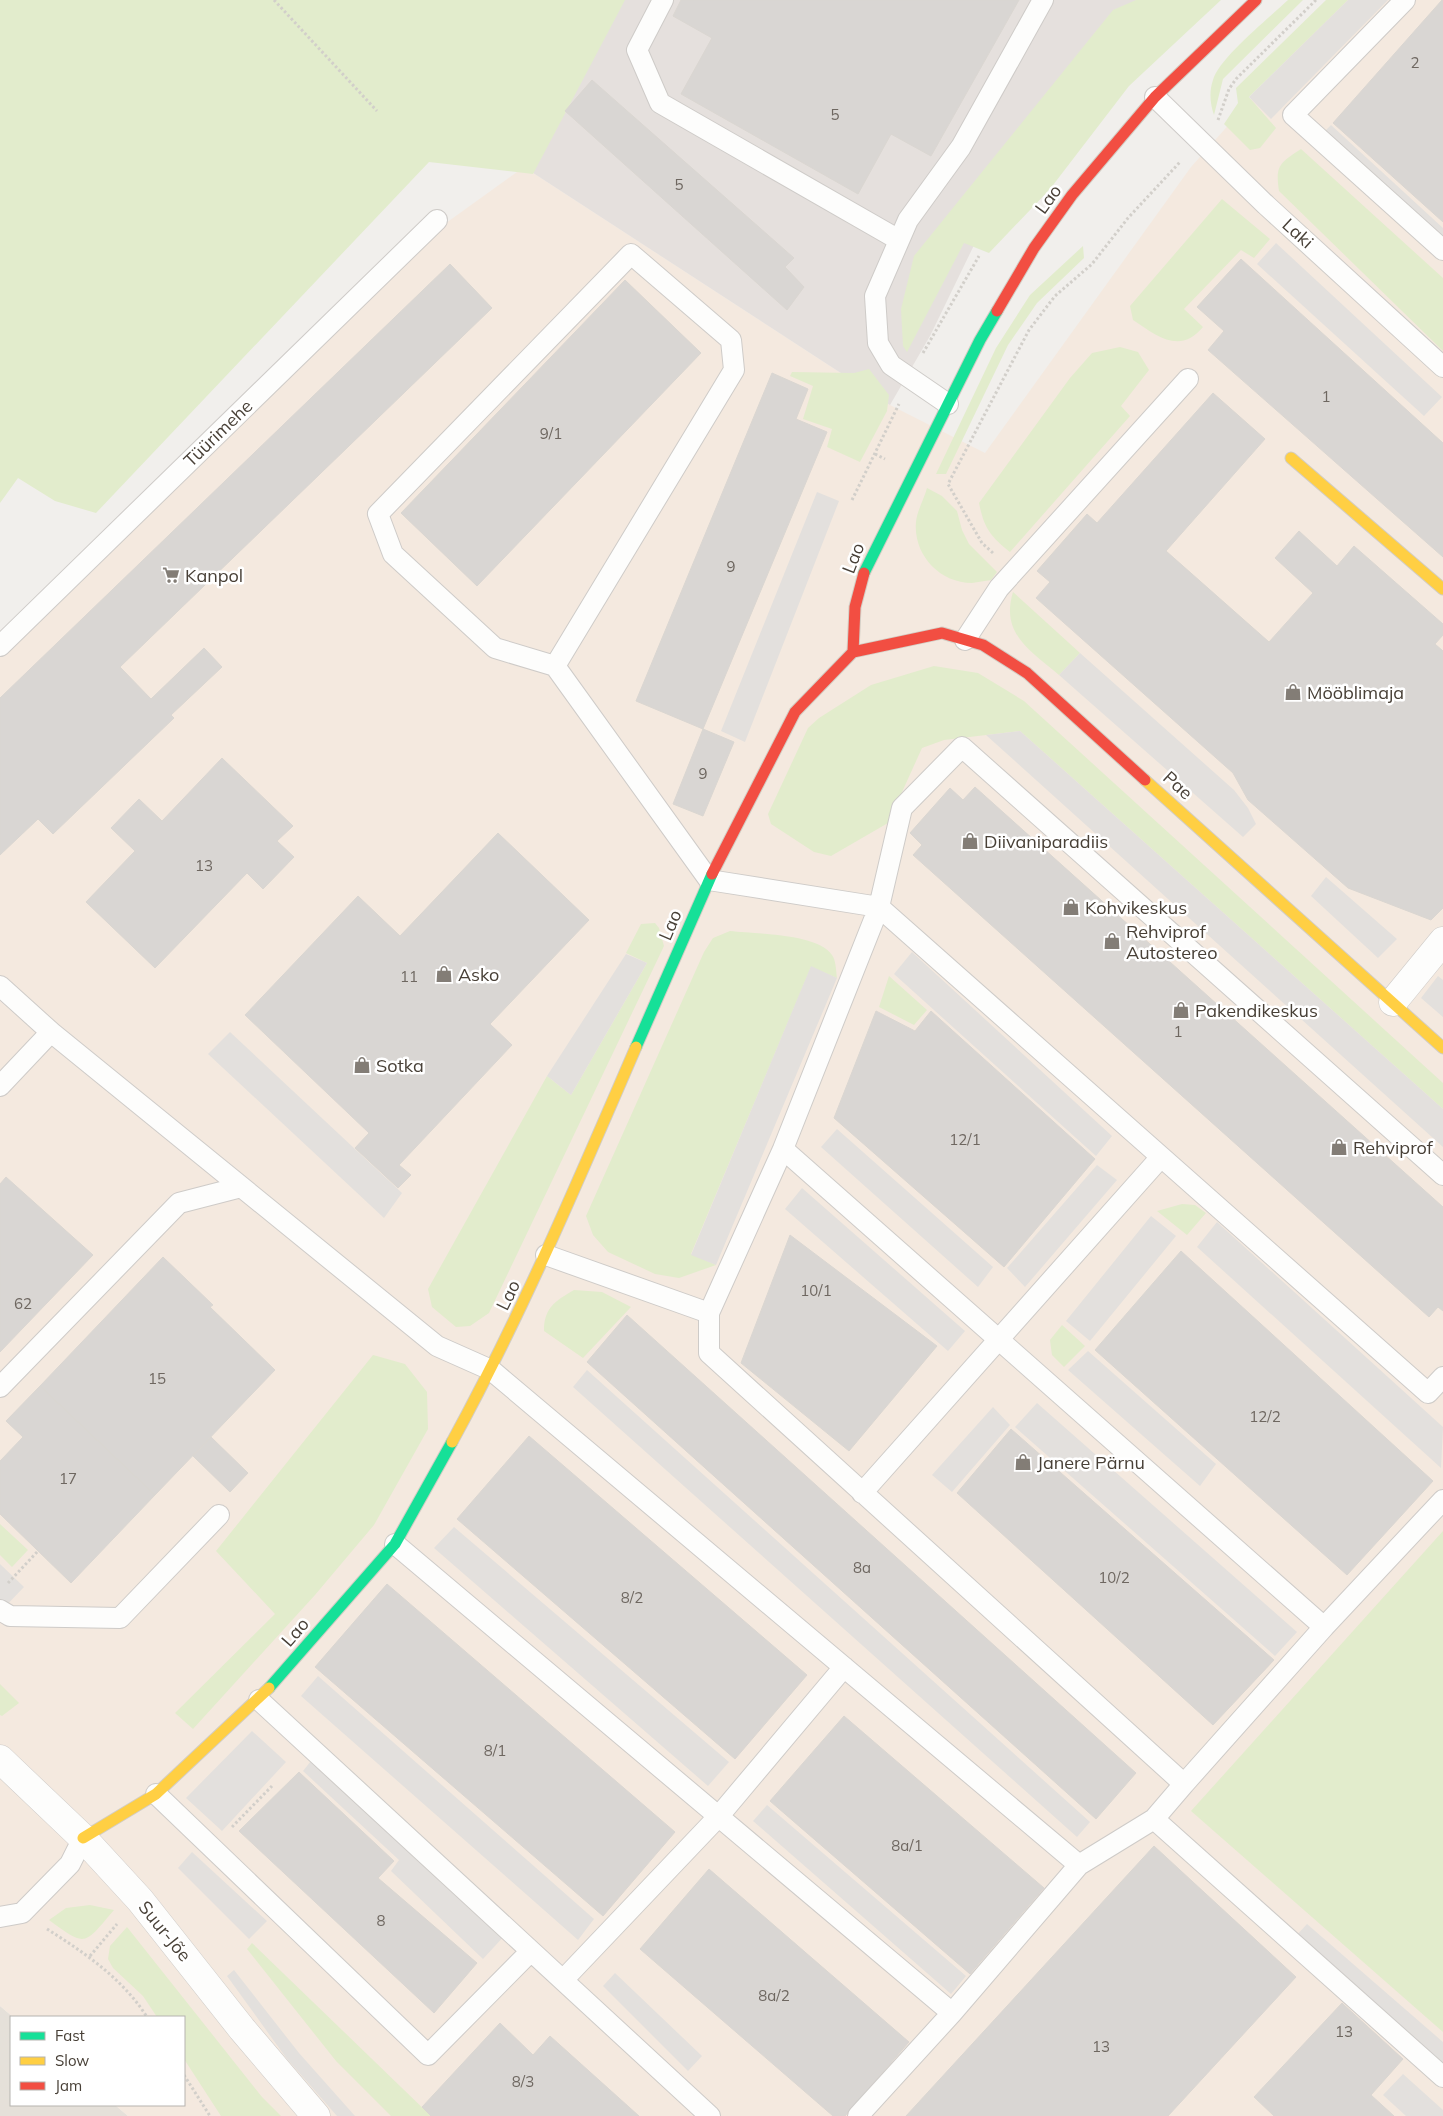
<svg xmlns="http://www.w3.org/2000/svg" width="1443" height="2116" viewBox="0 0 1443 2116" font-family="Mulish,sans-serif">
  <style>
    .residential { fill: #e5e0d9 }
    .commercial { fill: #f4e9df }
    .industrial { fill: #e5e0dd }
    .green { fill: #e2eccc }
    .parking { fill: #e3e0dd }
    .building { fill: #d9d6d3; stroke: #dad6d1 }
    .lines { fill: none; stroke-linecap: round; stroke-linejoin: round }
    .lane-casing { stroke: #cecbc8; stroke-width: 22 }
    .street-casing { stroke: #cecbc8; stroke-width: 29 }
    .fast-casing { stroke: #d2cdc4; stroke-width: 13 }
    .slow-casing { stroke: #d2cdc4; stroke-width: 13 }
    .jam-casing { stroke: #d2cdc4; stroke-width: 13 }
    .path { stroke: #d2cfca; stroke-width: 3; stroke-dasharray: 2.5 2.5; stroke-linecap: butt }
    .lane { stroke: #fdfdfc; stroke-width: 20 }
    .street { stroke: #fdfdfc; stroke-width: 28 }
    .fast { stroke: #16e098; stroke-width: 11 }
    .slow { stroke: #ffcf43; stroke-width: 11 }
    .jam { stroke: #f24e42; stroke-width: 11 }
    .labels { text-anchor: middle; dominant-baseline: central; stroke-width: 5; stroke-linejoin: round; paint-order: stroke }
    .number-label { font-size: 15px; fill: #6e6760 }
    .street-label { font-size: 18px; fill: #484037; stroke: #fff }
    .poi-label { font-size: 18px; fill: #484037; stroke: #fff; text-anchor: start }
  </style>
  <rect width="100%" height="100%" fill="#f1efec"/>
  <path class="residential" d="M0,2006L13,2017H11V2105H115L128,2116H0Z"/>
  <path class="commercial" d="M1340,0H1443V2116H128L115,2105H184V2017H13L0,2006V648L421,241L524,167L890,405L985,453L1191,167Z"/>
  <path class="industrial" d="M619,0H1160L977,239L930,336L890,405L524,167Z"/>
  <path class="green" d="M0,0H625L533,174L429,162L96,513L55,501L18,478L0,503Z
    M1136,0H1221L1129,86L1050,189L989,253L964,243L907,352L903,346L901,309L914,256L1113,10Z
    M1288,0H1303L1223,79L1214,115C1210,104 1209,91 1213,80C1218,59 1270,17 1288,0Z
    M1326,0H1348L1249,97L1276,128L1260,148L1250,150L1224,124L1238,103L1236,88Z
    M1301,149L1443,278V351L1279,191C1275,165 1280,163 1301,149Z
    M1222,199L1270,239L1254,258L1241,250L1184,309L1203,327C1180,355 1157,336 1133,320L1130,306Z
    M1083,246L1084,258L1037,303L1008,345L946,474H936L996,348L1030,295Z
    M1120,347L1138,352L1149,370L1121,406L1130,416L1010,552C990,536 984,528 979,503L1070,378L1092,353Z
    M869,369L889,395L887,411L860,462L827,447L832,429L803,419L813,386L790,376L792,372L854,373Z
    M927,488L942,496L957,511L962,530L969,544L997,572L991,580C985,581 978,582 972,583C939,583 913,554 916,522C917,511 924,499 927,488Z
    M1013,592L1080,653L1059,675C1031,651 1000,634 1013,592Z
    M934,666L978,673L1024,701L1443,1083V1109L1020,731L944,740L922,748L888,823L831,856L814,852L771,824L768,814L808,728L819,718L871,685Z
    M655,923L659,928L664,946L489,1313L470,1326L456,1327L432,1307L428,1289L547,1076L571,1095L647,963L626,953L641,924Z
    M730,931C755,934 817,933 832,955C836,960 836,971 837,978L811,967L691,1254L716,1265L679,1278L655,1274L608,1252L593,1235L586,1216L704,952L713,938Z
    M889,976L927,1010L914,1025L879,1007Z
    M1182,1204L1195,1205L1206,1213L1187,1235L1157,1211Z
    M574,1290L602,1292L631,1307L583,1358L544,1331C544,1308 555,1301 574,1290Z
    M1062,1325L1085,1346L1064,1367L1052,1355L1050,1340Z
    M373,1355L405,1364L427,1392L428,1429L374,1525L315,1595L193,1729L175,1713L275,1614L216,1551Z
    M0,1524L28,1550L12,1567L0,1555Z
    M1443,1531V2032L1191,1811Z
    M0,1684L19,1703L2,1716L0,1715Z
    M90,1905L114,1910C84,1945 87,1948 49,1920L66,1908Z
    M127,1927L262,2097L281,2116H221L184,2059V2017H157L143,1996L113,1968L108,1959L110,1946Z
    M252,1943L431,2116H391L336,2061L247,1949Z"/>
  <path class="parking" d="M1348,0H1388L1271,119L1249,97Z
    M1331,125L1443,228V242L1322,134Z
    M1276,243L1442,397L1424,416L1257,264Z
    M817,492L839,501L745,742L721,731Z
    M1080,653L1234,790L1248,808L1256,824L1243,837L1059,675Z
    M1020,731L1443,1109V1147L986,735Z
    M1326,877L1397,939L1378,958L1311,896Z
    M912,952L1112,1136L1096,1156L894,974Z
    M626,954L647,963L571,1095L547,1076Z
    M811,966L837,978L716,1265L691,1255Z
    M1438,976L1443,980V1017L1421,998Z
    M230,1032L402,1193L384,1218L208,1054Z
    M837,1129L993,1267L978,1287L821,1147Z
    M1097,1165L1117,1180L1025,1287L1007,1268Z
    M802,1188L965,1331L948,1351L785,1209Z
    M1151,1216L1176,1236L1090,1341L1066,1321Z
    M1217,1222L1443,1427L1441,1468L1197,1247Z
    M1088,1351L1216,1464L1200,1486L1068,1370Z
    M587,1370L1090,1822L1077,1837L573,1387Z
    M1037,1403L1297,1632L1275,1656L1015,1427Z
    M993,1407L1010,1425L952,1492L932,1475Z
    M454,1527L729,1762L708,1786L434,1548Z
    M0,1564L24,1587L0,1612Z
    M318,1676L594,1919L578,1940L301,1696Z
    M252,1731L286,1762L222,1831L186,1798Z
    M315,1756L506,1934L483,1959L391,1871L399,1860L303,1771Z
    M767,1805L966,1976L951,1994L753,1821Z
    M192,1852L267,1921L249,1939L178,1868Z
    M1307,1924L1443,2042V2068L1295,1937Z
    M234,1970L299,2053L355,2116H337L287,2059L227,1976Z
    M615,1973L702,2056L688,2071L603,1986Z
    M1403,2074L1443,2110V2116H1406L1383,2095Z"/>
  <path class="building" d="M681,0H1019L931,156L891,134L858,194L681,94L712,38L673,16Z
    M1442,0H1443V222L1333,123Z
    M592,80L794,258L785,267L804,287L787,310L565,111Z
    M1241,259L1443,443V557L1208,350L1224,331L1197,307Z
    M450,264L492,308L120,667L151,699L204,648L222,667L171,715L174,718L53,834L38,819L0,855V698Z
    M625,280L701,353L477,586L401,513Z
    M772,373L808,389L796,419L827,432L703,729L636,701Z
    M1213,393L1265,439L1166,551L1269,642L1313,593L1275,558L1299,531L1337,566L1354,546L1443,624V635L1435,644L1443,651V908L1431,920L1348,888L1248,800L1233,773L1036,598L1050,582L1037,571L1087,514L1097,523Z
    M703,729L734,742L703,816L673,804Z
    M222,758L293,826L277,841L294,857L263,889L247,873L155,968L86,902L135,851L111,828L139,799L162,821Z
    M975,787L1443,1207V1311L1438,1307L1429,1317L913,855L922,845L910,833L950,788L963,800Z
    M498,833L589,920L490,1024L512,1045L399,1165L411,1175L398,1188L355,1148L369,1133L245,1015L358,896L400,936Z
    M876,1011L915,1031L931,1011L1095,1159L1004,1267L834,1118Z
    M6,1177L93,1255L0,1352V1184Z
    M790,1235L937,1346L849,1451L741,1363Z
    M1181,1251L1433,1481L1347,1575L1095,1350Z
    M163,1257L213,1305L210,1307L275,1370L155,1495L40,1386Z
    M627,1315L1136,1773L1096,1819L587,1362Z
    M40,1386L155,1495L71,1583L0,1514V1461L23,1437L6,1421Z
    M1011,1429L1274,1660L1213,1725L957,1493Z
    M529,1436L807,1675L735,1759L457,1519Z
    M211,1437L248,1473L230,1492L193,1456Z
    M387,1584L675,1832L603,1916L315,1667Z
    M844,1716L1044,1888L970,1974L770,1801Z
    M299,1772L394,1861L378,1878L477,1963L434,2013L239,1831Z
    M1154,1846L1296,1977L1168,2116H906Z
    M709,1869L909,2042L845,2116H833L640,1949Z
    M1342,2003L1403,2059L1371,2095L1394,2116H1274L1254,2097Z
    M500,2023L533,2055L550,2036L639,2116H431L422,2107Z"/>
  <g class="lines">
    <g class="lane-casing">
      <path id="lane" d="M663,0L637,50L660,103L899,240
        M1405,0L1293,115L1443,250
        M1155,97L1266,205L1443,367
        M948,404L891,365L878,343L875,296L908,220L961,147L1043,0
        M965,640L999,588L1188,379
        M0,646L437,220
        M555,666L495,648L393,554L378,514L631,254L731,340L734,370L555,666L709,880L879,907L1428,1393L1443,1377
        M0,986L51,1032
        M0,1086L51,1032L437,1346L491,1370L1079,1865
        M783,1149L1324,1627L1443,1500
        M546,1255L709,1313V1353L1184,1784L1324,1627
        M709,1313L783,1149L879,907L902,808L962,747L1443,1175
        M0,1387L179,1203L241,1187
        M862,1493L1161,1157
        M395,1544L952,2013
        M0,1610L10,1616L120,1618L219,1515
        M259,1700L710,2116
        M156,1794L428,2055L531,1951
        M1154,1819L1443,2077
        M0,1917L22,1913L70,1864L83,1838
        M563,1980L718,1817L844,1667
        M858,2116L952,2013L1079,1865L1154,1819L1184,1784"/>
    </g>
    <g class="street-casing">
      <path id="street" d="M1393,1002L1443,941
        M0,1759L83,1838L140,1900L242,2029L316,2116"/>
    </g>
    <g class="fast-casing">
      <path id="fast" d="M864,573L980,340L997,311
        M636,1047L712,874
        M269,1688L395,1544L452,1442"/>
    </g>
    <g class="slow-casing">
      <path id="slow" d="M1291,458L1443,589
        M1145,780L1443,1048
        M452,1442C522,1314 578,1181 636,1047
        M83,1838L156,1794L269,1688"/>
    </g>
    <g class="jam-casing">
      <path id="jam" d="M997,311L1034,248L1072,195L1155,97L1256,0
        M853,652L942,633L983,645L1027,673L1145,780
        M712,874L795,712L853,652L855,607L864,573"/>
    </g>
    <path class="path" d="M274,0L377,111
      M1218,120L1229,89L1236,79L1316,0
      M923,353L979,256
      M875,454L885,459
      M852,500L899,404
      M993,553L982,543L948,484L1029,330L1055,296L1092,264L1128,218L1180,162
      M8,1583L38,1551
      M232,1827L272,1786
      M47,1929C85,1953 123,1979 147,2017
      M90,1956L117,1924
      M184,2075L210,2116"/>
    <use href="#lane" class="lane"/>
    <use href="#street" class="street"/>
    <use href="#fast" class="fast"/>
    <use href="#slow" class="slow"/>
    <use href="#jam" class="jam"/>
  </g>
  <defs>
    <g id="supermarket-bare" transform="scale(1.35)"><path d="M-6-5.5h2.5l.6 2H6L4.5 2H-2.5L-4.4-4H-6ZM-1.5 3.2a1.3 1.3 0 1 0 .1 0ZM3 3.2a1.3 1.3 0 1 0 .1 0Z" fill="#837d76" stroke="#fff" stroke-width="2.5" paint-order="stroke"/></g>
    <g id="shop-bare" transform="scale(1.35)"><path d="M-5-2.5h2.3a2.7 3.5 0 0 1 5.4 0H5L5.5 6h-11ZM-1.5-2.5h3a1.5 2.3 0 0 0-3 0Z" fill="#837d76" stroke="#fff" stroke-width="2.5" paint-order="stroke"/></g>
  </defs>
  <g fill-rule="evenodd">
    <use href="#supermarket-bare" x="171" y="575"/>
    <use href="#shop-bare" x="1293" y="692"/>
    <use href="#shop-bare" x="970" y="841"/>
    <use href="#shop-bare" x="1071" y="907"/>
    <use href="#shop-bare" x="1112" y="941"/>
    <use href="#shop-bare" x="444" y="974"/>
    <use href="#shop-bare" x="1181" y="1010"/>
    <use href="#shop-bare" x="362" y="1065"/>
    <use href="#shop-bare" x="1339" y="1147"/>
    <use href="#shop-bare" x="1023" y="1462"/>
  </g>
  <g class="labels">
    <g class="number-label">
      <text x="1415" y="62">2</text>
      <text x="835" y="114">5</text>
      <text x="679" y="184">5</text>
      <text x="1326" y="396">1</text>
      <text x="551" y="433">9/1</text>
      <text x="731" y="566">9</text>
      <text x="703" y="773">9</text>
      <text x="204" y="865">13</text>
      <text x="409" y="976">11</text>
      <text x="1178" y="1031">1</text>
      <text x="965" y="1139">12/1</text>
      <text x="816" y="1290">10/1</text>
      <text x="23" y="1303">62</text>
      <text x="157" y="1378">15</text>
      <text x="1265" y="1416">12/2</text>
      <text x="68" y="1478">17</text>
      <text x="862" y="1567">8a</text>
      <text x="1114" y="1577">10/2</text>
      <text x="632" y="1597">8/2</text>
      <text x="495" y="1750">8/1</text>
      <text x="907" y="1845">8a/1</text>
      <text x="381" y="1920">8</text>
      <text x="774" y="1995">8a/2</text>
      <text x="1344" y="2031">13</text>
      <text x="1101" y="2046">13</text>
      <text x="523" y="2081">8/3</text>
    </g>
    <g class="street-label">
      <text transform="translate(1048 199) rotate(-54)">Lao</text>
      <text transform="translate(1298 233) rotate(42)">Laki</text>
      <text transform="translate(218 433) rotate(-44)">Tüürimehe</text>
      <text transform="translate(853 558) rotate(-69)">Lao</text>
      <text transform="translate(1178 785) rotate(42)">Pae</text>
      <text transform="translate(670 925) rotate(-67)">Lao</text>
      <text transform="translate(508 1295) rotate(-64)">Lao</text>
      <text transform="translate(295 1632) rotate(-49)">Lao</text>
      <text transform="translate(165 1931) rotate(51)">Suur-Jõe</text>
    </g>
    <g class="poi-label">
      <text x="185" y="575">Kanpol</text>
      <text x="1307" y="692">Mööblimaja</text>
      <text x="984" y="841">Diivaniparadiis</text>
      <text x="1085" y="907">Kohvikeskus</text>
      <text x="1126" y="931">Rehviprof<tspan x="1126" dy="21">Autostereo</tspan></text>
      <text x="458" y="974">Asko</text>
      <text x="1195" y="1010">Pakendikeskus</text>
      <text x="376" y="1065">Sotka</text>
      <text x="1353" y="1147">Rehviprof</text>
      <text x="1037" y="1462">Janere Pärnu</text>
    </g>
  </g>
  <rect x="10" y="2016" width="175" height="90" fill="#ffffff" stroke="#b6b3af"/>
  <rect x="20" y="2032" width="25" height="8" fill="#16e098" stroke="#b6b3af"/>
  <text x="55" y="2041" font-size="15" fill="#484037">Fast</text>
  <rect x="20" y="2057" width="25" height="8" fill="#ffcf43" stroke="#b6b3af"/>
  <text x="55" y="2066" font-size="15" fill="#484037">Slow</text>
  <rect x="20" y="2082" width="25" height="8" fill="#f24e42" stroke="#b6b3af"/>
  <text x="55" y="2091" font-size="15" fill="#484037">Jam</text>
</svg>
